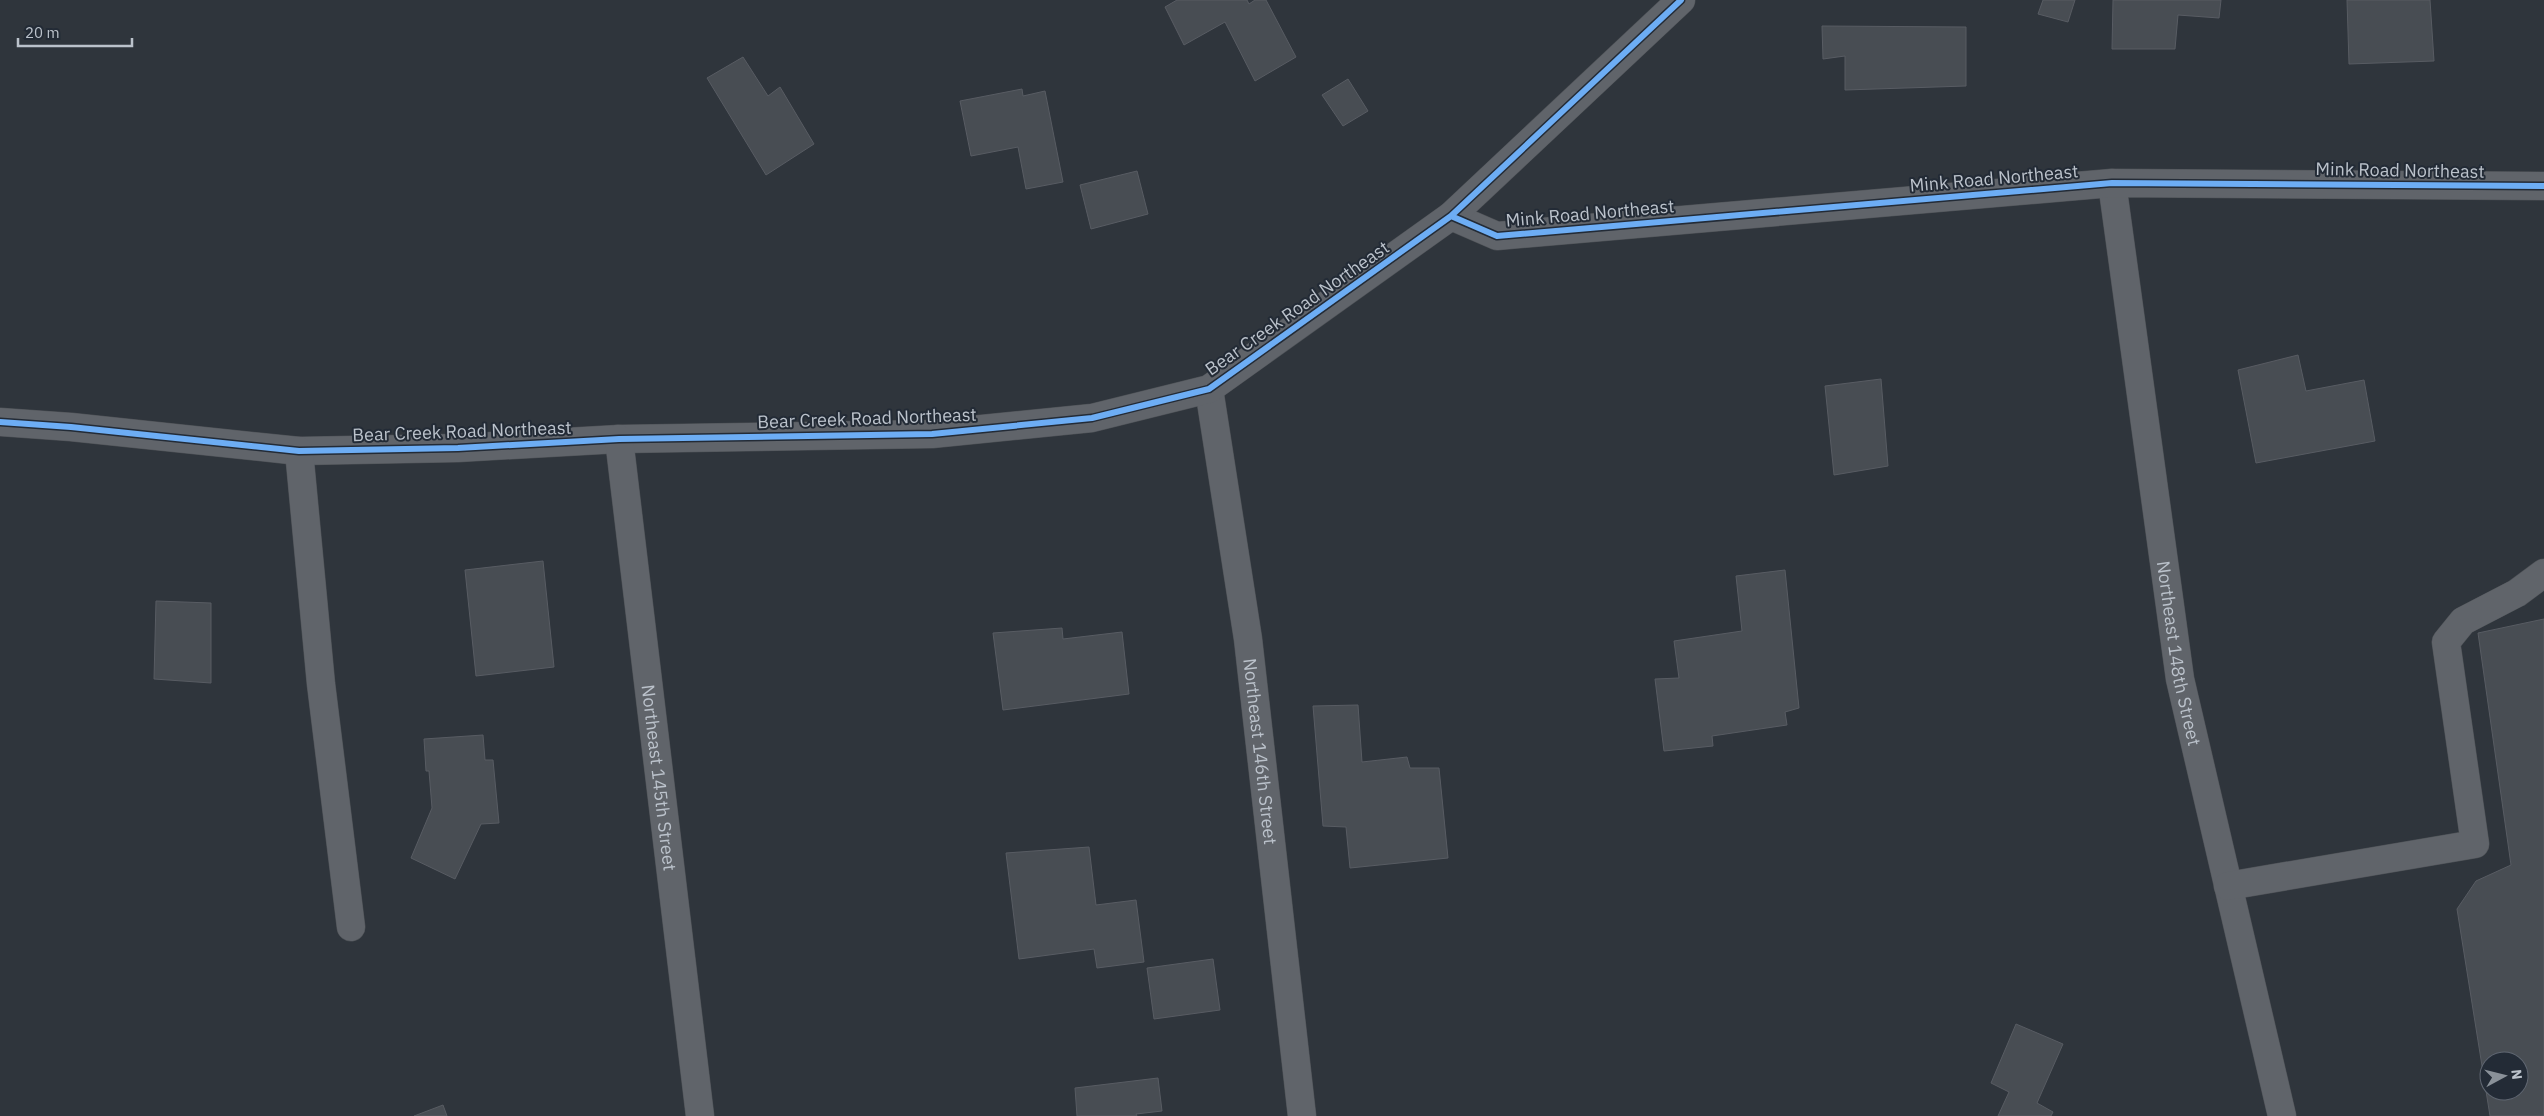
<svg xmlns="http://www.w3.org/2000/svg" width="2544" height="1116" viewBox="0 0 2544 1116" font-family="'IBM Plex Sans',sans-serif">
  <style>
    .building { fill: #484d53; stroke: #585c63; fill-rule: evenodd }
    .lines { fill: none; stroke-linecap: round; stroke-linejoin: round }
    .minor-casing { stroke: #4d5156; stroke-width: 29 }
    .minor { stroke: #60646a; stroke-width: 28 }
    .cycleway-casing { stroke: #232b36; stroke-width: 9 }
    .cycleway { stroke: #6dadf4; stroke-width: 6 }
    .labels { text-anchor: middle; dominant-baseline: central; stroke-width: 4; stroke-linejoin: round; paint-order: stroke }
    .street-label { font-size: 18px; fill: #bbc2cb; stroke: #232b36 }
  </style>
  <rect width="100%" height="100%" fill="#2f353c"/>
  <path class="building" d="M1177,0H1247L1249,4L1255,0H1266L1296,57L1255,81L1225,22L1184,45L1165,7Z
    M2043,0H2075L2068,22L2038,14Z
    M2113,0H2221L2219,18L2178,15L2175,49H2112Z
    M2347,0H2430L2434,61L2349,64Z
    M1822,26L1966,27V86L1845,90V56L1823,59Z
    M743,57L768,96L780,87L814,144L766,175L707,78Z
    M1348,79L1368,111L1343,126L1322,95Z
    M1022,89L1023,96L1045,91L1063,182L1026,189L1018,147L971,156L960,101Z
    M1137,171L1148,214L1091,229L1080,185Z
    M2298,355L2306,391L2364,380L2375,441L2256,463L2238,370Z
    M1881,379L1888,466L1834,475L1825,386Z
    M543,561L554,667L476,676L465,570Z
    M1785,570L1799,708L1785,712L1787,725L1712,736L1713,746L1664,751L1655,679L1679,678L1674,641L1742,631L1736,576Z
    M156,601L211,603V683L154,679Z
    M2544,619V1116H2490L2457,909L2476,881L2511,865L2478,633ZM2489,1061H2519V1091H2489Z
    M1062,628L1063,639L1122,632L1129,694L1003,710L993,633Z
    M1358,705L1362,762L1407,757L1410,768H1439L1448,858L1350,868L1346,827L1323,826L1313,706Z
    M483,735L485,760H493L499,823L481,824L455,879L411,858L432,808L429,771H426L424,739Z
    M1089,847L1096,905L1136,900L1144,962L1097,968L1094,949L1019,959L1006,853Z
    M1213,959L1220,1010L1154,1019L1147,968Z
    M2016,1024L2063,1044L2037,1103L2053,1112L2051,1116H1998L2009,1092L1991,1083Z
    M1158,1078L1162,1111L1136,1114L1137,1116H1077L1075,1088Z
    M443,1105L447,1116H414Z"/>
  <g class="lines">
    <g class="minor-casing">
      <g id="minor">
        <path id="s1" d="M2112,183L2180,679L2282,1116"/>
        <path d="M1451,216L1497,236L2112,183L2544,186"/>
        <path id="s2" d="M1209,389L1248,639L1302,1116"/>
        <path d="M0,422L71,427L299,451L458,448L619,439L932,434L1092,418L1209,389L1451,216L1681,0"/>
        <path id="s3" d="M619,439L700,1116"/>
        <path d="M299,451L321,684L351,927"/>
        <path d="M2228,886L2475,844L2446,642L2463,621L2517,593L2544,573"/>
      </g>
    </g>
    <use href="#minor" class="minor"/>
    <g class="cycleway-casing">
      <path id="cycleway" d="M1451,216L1497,236L2112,183L2544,186
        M0,422L71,427L299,451L458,448L619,439L932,434L1092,418L1209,389L1451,216L1681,0"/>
    </g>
    <use href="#cycleway" class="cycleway"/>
  </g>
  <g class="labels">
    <g class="street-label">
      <text transform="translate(2400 170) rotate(1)">Mink Road Northeast</text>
      <text transform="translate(1994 178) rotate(-5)">Mink Road Northeast</text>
      <text transform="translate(1590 213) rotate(-5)">Mink Road Northeast</text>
      <text transform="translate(1297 308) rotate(-35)">Bear Creek Road Northeast</text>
      <text transform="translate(867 418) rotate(-2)">Bear Creek Road Northeast</text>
      <text transform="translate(462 431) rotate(-2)">Bear Creek Road Northeast</text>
      <text stroke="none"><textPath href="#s1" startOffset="475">Northeast 148th Street</textPath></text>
      <text stroke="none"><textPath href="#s2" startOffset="366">Northeast 146th Street</textPath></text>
      <text stroke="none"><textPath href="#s3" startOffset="341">Northeast 145th Street</textPath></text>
    </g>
  </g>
  <g transform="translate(2504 1076) rotate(83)"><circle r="24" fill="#232b36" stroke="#606772"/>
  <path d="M0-4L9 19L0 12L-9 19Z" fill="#8a9199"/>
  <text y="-8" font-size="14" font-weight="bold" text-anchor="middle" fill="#bbc2cb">N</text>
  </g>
  <path d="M18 38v8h114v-8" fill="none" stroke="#bbc2cb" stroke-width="2.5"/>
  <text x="25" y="38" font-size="15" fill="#bbc2cb" stroke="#232b36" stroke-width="4" paint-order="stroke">20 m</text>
</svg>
